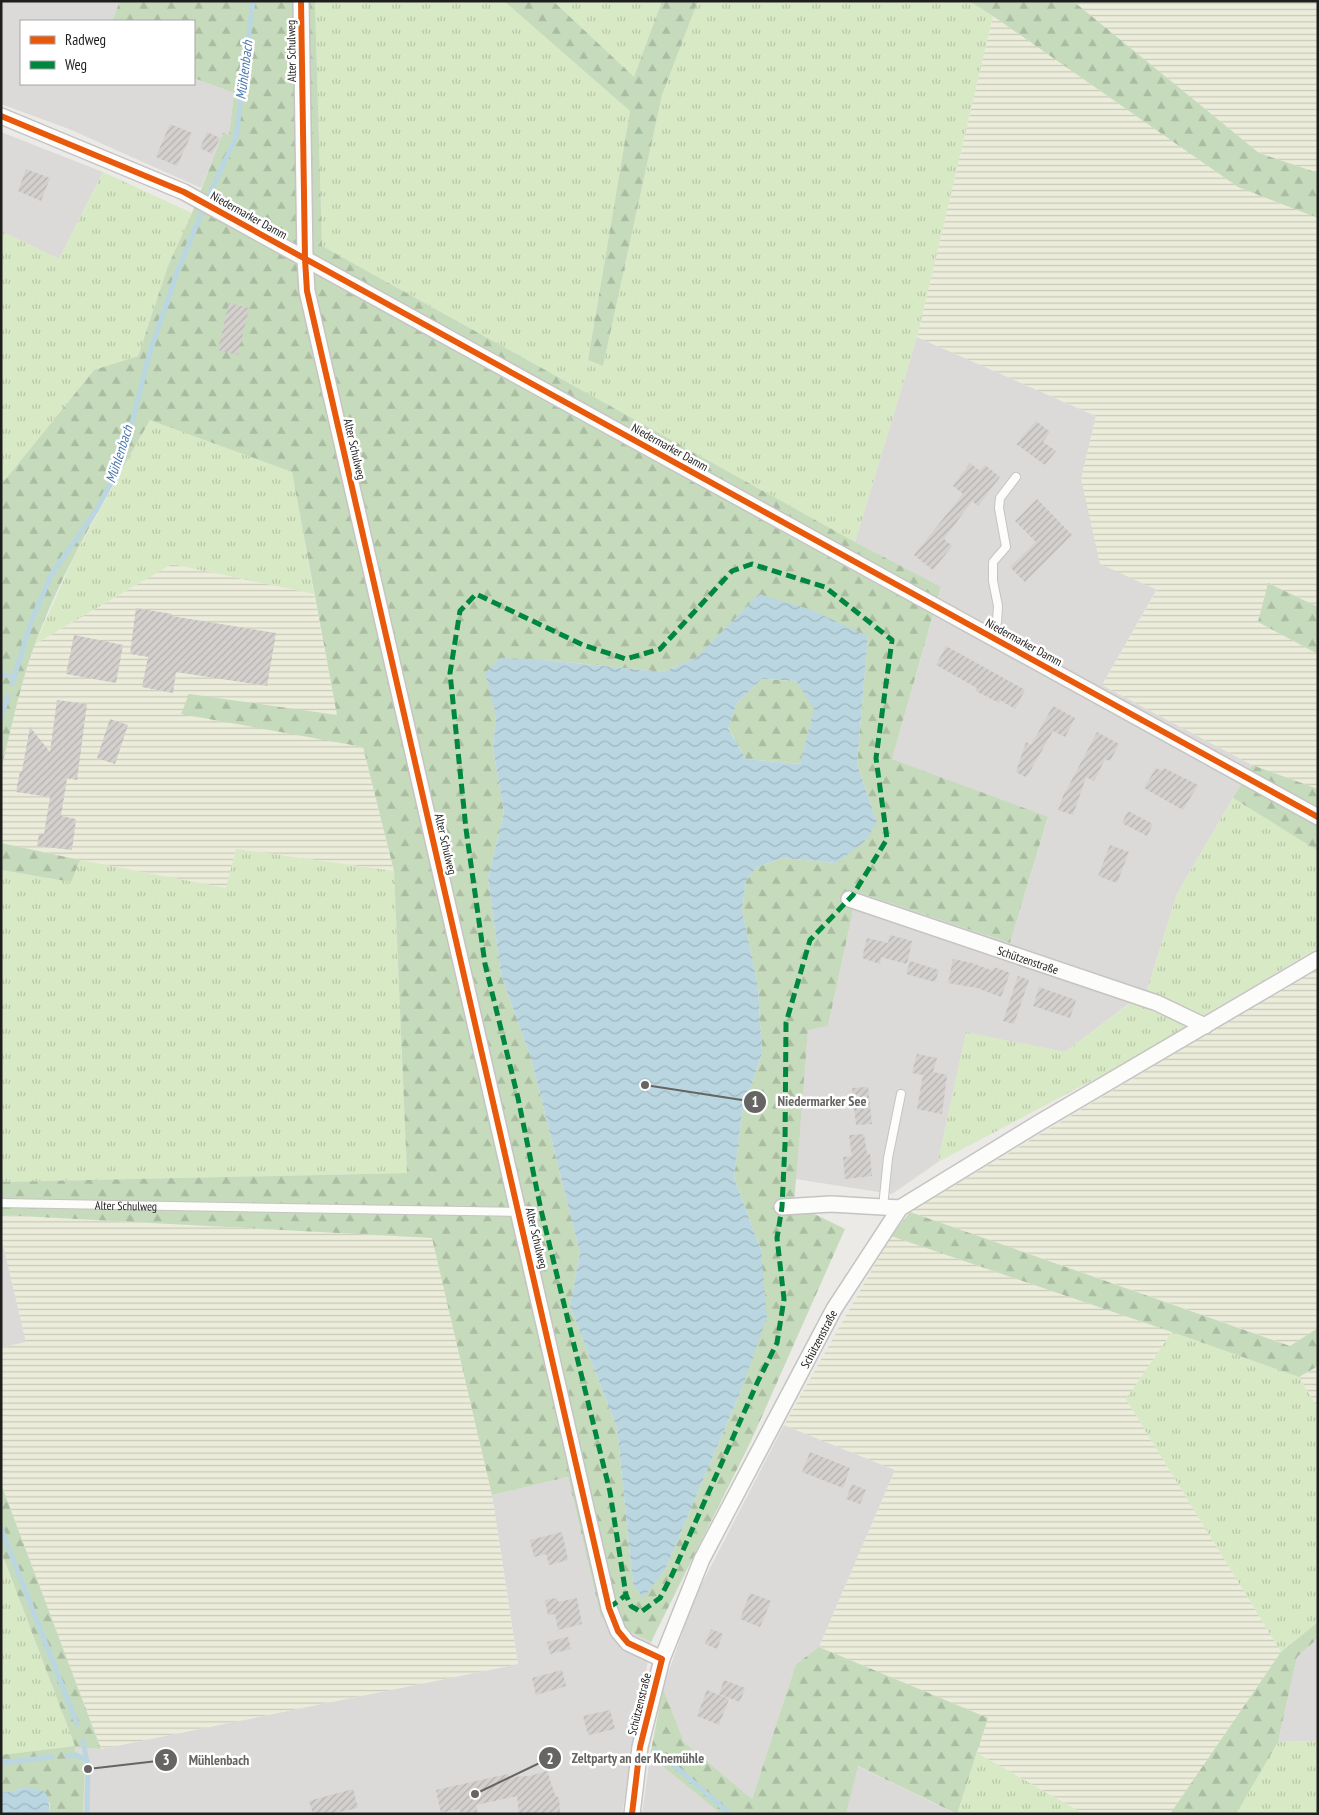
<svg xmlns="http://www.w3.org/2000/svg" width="1319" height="1815" viewBox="0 0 1319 1815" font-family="'PT Sans Narrow',sans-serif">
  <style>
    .residential { fill: #dbdad8 }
    .farmland { fill: url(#farmland-rules) }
    .grass { fill: url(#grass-tufts) }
    .forest { fill: url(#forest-firs); fill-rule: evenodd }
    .water { fill: url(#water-waves); fill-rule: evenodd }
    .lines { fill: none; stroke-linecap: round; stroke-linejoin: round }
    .stream { stroke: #bad6e0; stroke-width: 5 }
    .building { fill: url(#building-hatch) }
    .service-casing { stroke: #c5c4c3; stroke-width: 10 }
    .minor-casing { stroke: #c5c4c3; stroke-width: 18 }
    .service { stroke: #fcfcfb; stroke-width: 8 }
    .minor { stroke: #fcfcfb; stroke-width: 15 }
    .quiet { stroke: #00873e; stroke-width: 5; stroke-dasharray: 10 5; stroke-linecap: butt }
    .cycleway-casing { stroke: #fff; stroke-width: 9 }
    .cycleway { stroke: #e8590c; stroke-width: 6 }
    .labels { text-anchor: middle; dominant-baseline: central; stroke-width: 5; stroke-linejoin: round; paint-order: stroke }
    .street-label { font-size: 12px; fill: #1e1e1e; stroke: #fff }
    .water-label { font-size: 14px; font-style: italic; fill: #4a79ad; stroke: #fff }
    .leader { fill: none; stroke: #666564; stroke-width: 2 }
    .callout-dot { fill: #666564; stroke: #fff; stroke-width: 2 }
    .mark-label { font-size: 15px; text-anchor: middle; font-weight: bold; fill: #fff }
    .callout-label { font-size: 14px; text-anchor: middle; font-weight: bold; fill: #666564; stroke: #fff; stroke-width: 5; stroke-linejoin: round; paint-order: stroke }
  </style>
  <defs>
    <pattern id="farmland-rules" width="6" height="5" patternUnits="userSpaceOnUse" patternTransform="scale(1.25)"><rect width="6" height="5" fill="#ebecda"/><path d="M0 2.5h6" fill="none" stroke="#c9cabb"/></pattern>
    <pattern id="grass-tufts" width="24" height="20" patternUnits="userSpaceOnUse" patternTransform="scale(1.25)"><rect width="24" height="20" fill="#d8e9c5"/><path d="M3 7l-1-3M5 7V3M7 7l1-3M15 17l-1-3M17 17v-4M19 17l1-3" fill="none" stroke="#b9c7a9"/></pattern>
    <pattern id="forest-firs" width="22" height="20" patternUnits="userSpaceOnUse" patternTransform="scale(1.25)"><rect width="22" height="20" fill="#c6dbbc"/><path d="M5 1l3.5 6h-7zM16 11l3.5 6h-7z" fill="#aabca1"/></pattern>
    <pattern id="water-waves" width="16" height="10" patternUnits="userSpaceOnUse" patternTransform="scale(1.25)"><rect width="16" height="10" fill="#bad6e0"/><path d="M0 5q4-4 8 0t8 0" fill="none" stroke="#9fb7c0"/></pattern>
    <pattern id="building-hatch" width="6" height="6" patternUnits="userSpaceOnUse" patternTransform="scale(1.25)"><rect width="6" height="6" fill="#d3d0ce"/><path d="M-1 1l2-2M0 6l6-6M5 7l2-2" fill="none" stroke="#b5b2b0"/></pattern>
  </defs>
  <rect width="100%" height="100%" fill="#eceae7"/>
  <path class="residential" d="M1,1H120L112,21H21V84H194V78L234,93L229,136L223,134L201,188L69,129L1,104Z
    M1,132L103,172L59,259L1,231Z
    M917,337L1096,416L1081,479L1157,589L1102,685L1252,765L1177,894L1147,990L1065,1052L966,1033L938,1162L892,1194L795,1179L808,1029L828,1026L857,892L1010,943L1048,818L892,759L941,588L855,542Z
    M1,1236L26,1342L1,1348Z
    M784,1425L895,1470L819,1647L796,1664L752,1799L684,1742L663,1688L694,1599Z
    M568,1477L601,1618L651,1642L622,1814H83L85,1764L76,1757L75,1746L101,1749L518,1664L492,1495Z
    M1318,1638V1741L1278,1742L1297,1657Z
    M650,1756L721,1814H642Z
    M857,1766L956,1814H846Z"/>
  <path class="farmland" d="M1073,1H1318V173L1259,153Z
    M993,16L1238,187L1318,218V607L1268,583L1258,622L1318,654V789L1252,765L1102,685L1157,590L1100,564L1081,479L1096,416L917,337Z
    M172,564L314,594L337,715L363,747L394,871L236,849L226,888L80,860L1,843V769L23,681L35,644Z
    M1318,968V1328L1291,1346L910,1212Z
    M1,1215L432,1238L492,1495L518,1664L101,1749L1,1484V1348L26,1342L1,1236Z
    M891,1236L1172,1332L1126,1399L1281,1652L1170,1814H1084L977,1753L988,1718L819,1647L895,1470L784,1425Z
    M1318,1366V1409L1299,1377Z"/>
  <path class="grass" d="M315,1H504L630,111L588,359L603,366L662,95L698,1H969L993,16L917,337L855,542L322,246Z
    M553,1H662L634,78Z
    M103,172L192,213L168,266L138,356L94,370L1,485V231L59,259Z
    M150,419L292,472L314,594L172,564L35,644L73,559Z
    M1233,798L1318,851V948L1201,1017L1147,990L1177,894Z
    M236,849L394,871L407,1173L1,1182V870L70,882L80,860L226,888Z
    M1132,1002L1191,1028L938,1162L966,1032L1065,1052Z
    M1172,1332L1299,1377L1318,1409V1622L1281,1652L1126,1399Z
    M1,1551L75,1746L1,1755Z
    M1318,1741V1814H1236L1278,1742Z
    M977,1753L1084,1814H957Z"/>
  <path class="forest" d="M120,1H315L322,246L855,542L941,587L892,759L1048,817L1010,943L857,892L828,1026L808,1030L794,1204L845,1229L751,1441L651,1642L601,1618L568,1477L492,1495L432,1238L1,1215V1182L407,1173L394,871L363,747L181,714L189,694L337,715L292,472L150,420C109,493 64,565 35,644C20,684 12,727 1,769V485L94,370L138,356L168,266L192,213L223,133L229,135L234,93L194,78V21H112ZM723,632L868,636L857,764L877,823L836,863L783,858L757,867L746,881L742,910L758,986L762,1053L742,1113L734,1178L761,1250L742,1388L665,1570L643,1597L633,1584L617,1428L570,1306L580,1253L531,1058L501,975L488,878L504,813L493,748L496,715L544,660L663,672L696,658Z
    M504,1H553L634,77L662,1H698L662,95L603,366L588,360L630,111Z
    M969,1H1073L1259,153L1318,173V218L1238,187L993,16Z
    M1268,583L1318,607V654L1258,622Z
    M762,679L796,681L815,709L800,764L746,759L728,727L737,703Z
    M1252,765L1318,789V851L1233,798Z
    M1,843L80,860L71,882L1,870Z
    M910,1212L1290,1346L1318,1328V1366L1299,1377L1172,1332L891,1236Z
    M1,1484L101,1749L75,1747L76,1757L85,1764L83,1814H49L50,1803L22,1788L14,1791L1,1792V1755L75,1746L1,1551Z
    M1318,1622V1638L1297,1657L1278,1742L1236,1814H1170L1281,1652Z
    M819,1647L988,1718L957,1814L858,1766L846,1814H721L650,1756L663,1688L684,1742L752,1799L796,1664Z"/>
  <path class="water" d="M759,594L809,609L868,636L857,764L877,823L864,842L836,863L783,858L757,867L746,881L742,910L758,986L762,1053L742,1113L734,1178L761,1250L767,1317L742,1388L665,1570L643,1598L633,1584L617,1428L570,1306L580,1253L531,1058L501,975L488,878L504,813L493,748L496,715L485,673L500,658L544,660L663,672L696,658ZM762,679L796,681L814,709L800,764L746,759L728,728L737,703Z
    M22,1788C45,1788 50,1790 49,1814H1V1792L14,1791Z"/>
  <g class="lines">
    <path class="stream" d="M210,193L236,137L253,1
      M1,675L15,676
      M12,684L31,622L51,575L97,509L115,475L128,439L149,355L178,270L202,212
      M1,717L8,696
      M1,1528L77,1724
      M83,1740L88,1769L87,1814
      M656,1750L730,1814
      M67,1756L76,1755L87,1761
      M1,1763L52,1757"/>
  </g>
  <path class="building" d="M170,124L192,133L177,166L156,157Z
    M207,132L220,138L212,154L200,148Z
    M26,169L50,178L41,201L18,191Z
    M229,303L249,308L238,355L218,350Z
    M1036,421L1050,432L1043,442L1056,451L1045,465L1016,444Z
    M970,463L980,471L985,465L1000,477L978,506L972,501L944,539L952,546L933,570L914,555L963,494L953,486Z
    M1037,499L1072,535L1025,582L1010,567L1036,542L1015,521Z
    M136,608L172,614L171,616L276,633L267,686L176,672L173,693L142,687L148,657L130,654Z
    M74,635L123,645L116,683L66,674Z
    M946,646L1025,690L1015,709L1000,700L999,703L976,691L977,688L936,665Z
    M57,700L87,704L77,780L67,778L61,816L76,819L72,850L37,846L39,833L44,834L50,797L16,792L20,771H22L30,727L50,752Z
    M1053,706L1075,718L1065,737L1053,731L1029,773L1025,777L1016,772L1026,742L1031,745Z
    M110,719L128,725L115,764L97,758Z
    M1097,732L1119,744L1110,761L1105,759L1094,781L1086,777L1073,815L1058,810L1065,791H1066Z
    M1156,768L1162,771L1164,768L1198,785L1183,810L1144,788Z
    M1128,811L1153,824L1147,836L1122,823Z
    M1110,845L1129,852L1117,883L1098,876Z
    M890,935L912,941L907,964L881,957L880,964L862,958L867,938L888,943Z
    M953,959L972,963L993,971L994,967L1010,973L1001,997L977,988L948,983Z
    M910,961L939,970L935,982L906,974Z
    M1018,976L1029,980L1014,1024L1003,1021Z
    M1039,987L1076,1000L1070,1018L1033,1006Z
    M917,1054L937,1058L933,1072L947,1075L942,1114L917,1109L923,1075L912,1073Z
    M868,1087L872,1124L856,1125L852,1088Z
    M864,1134L867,1154H870L872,1176L845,1179L843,1157L852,1156L849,1135Z
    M810,1452L850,1468L843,1488L802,1472Z
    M852,1484L866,1490L860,1504L846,1499Z
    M562,1532L568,1560L549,1565L546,1554L534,1557L530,1540Z
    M750,1593L771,1601L760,1627L740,1619Z
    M557,1598L558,1602L577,1598L582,1624L558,1630L555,1614L548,1615L545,1600Z
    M711,1629L723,1634L717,1649L705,1644Z
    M568,1637L571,1649L550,1654L547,1642Z
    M562,1670L566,1686L536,1695L532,1678Z
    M724,1680L745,1688L740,1702L719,1694Z
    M707,1690L729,1699L719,1725L697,1716Z
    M610,1710L615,1729L588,1735L583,1716Z
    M547,1771L555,1795L559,1798L560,1814H519L517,1796L476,1805L478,1814H461L459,1809L441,1813L436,1790L508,1774L509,1777L530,1776Z
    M353,1789L358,1808L330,1814H313L309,1801Z"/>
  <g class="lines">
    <g class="service-casing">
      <g id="service">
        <path d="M989,636L997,622L998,606L993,581V562L1006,547L999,508L1000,498L1016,477"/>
        <path id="s1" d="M1,1203L520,1212"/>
        <path d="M883,1207L888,1158L901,1094"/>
      </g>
    </g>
    <g class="minor-casing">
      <g id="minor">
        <path d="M301,1L305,259L307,291L609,1608L618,1631L628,1643L662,1659"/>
        <path d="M1,116L184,192L1318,817"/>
        <path id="s2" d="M849,899L1157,1003L1205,1026"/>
        <path d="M782,1207L831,1204L900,1208"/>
        <path id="s3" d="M632,1814L640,1747L662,1659L702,1559L834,1309L900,1208L1037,1124L1318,959"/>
      </g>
    </g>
    <use href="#service" class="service"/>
    <use href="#minor" class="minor"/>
    <path class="quiet" d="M609,1608L626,1595L610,1492L541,1210L518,1098L485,964L466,829L450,673L460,611L476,594L583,645L626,659L660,649L732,571L752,564L825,587L892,640L876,758L887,839L853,895L810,940L786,1023L785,1144L782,1207L777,1238L784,1299L777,1343L758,1381L672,1575L660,1598L641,1612L631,1606L626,1595"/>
    <g class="cycleway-casing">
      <path id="cycleway" d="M301,1L305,259L307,291L609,1608L618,1631L628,1643L662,1659L640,1747L632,1814
        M1,116L184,192L1318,817"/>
    </g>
    <use href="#cycleway" class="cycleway"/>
  </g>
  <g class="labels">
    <g class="street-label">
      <text transform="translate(291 51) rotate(-91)">Alter Schulweg</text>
      <text transform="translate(249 215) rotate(29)">Niedermarker Damm</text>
      <text transform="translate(670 447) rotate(29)">Niedermarker Damm</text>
      <text transform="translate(355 449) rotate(77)">Alter Schulweg</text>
      <text transform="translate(1024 642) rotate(29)">Niedermarker Damm</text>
      <text transform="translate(446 844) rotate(77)">Alter Schulweg</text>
      <text stroke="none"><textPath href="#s2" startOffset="189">Schützenstraße</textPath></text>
      <text stroke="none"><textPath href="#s1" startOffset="125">Alter Schulweg</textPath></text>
      <text transform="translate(537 1238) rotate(77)">Alter Schulweg</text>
      <text stroke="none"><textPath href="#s3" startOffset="515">Schützenstraße</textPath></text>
      <text transform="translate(639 1704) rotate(-76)">Schützenstraße</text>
    </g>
    <g class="water-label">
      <text transform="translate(244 70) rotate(-83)">Mühlenbach</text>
      <text transform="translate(119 454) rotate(-72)">Mühlenbach</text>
    </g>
  </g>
  <path class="leader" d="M645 1085L755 1102M475 1794L550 1758M88 1769L166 1760"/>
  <g class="callout-dot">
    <circle cx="645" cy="1085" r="5"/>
    <circle cx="475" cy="1794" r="5"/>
    <circle cx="88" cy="1769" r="5"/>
    <circle cx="755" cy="1102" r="12"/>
    <circle cx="550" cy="1758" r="12"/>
    <circle cx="166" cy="1760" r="12"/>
  </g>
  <g class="mark-label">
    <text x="755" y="1107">1</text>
    <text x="550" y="1764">2</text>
    <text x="166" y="1765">3</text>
  </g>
  <g class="callout-label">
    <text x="822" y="1106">Niedermarker See</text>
    <text x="638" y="1763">Zeltparty an der Knemühle</text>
    <text x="219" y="1765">Mühlenbach</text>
  </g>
  <rect width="1319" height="1815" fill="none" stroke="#1e1e1e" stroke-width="5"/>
  <rect x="20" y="20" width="175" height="65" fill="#ffffff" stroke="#a5a5a5"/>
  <rect x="30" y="36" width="25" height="8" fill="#e8590c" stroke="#a5a5a5"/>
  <text x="65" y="45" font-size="15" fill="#1e1e1e">Radweg</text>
  <rect x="30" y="61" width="25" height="8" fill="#00873e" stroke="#a5a5a5"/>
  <text x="65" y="70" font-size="15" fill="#1e1e1e">Weg</text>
</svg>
